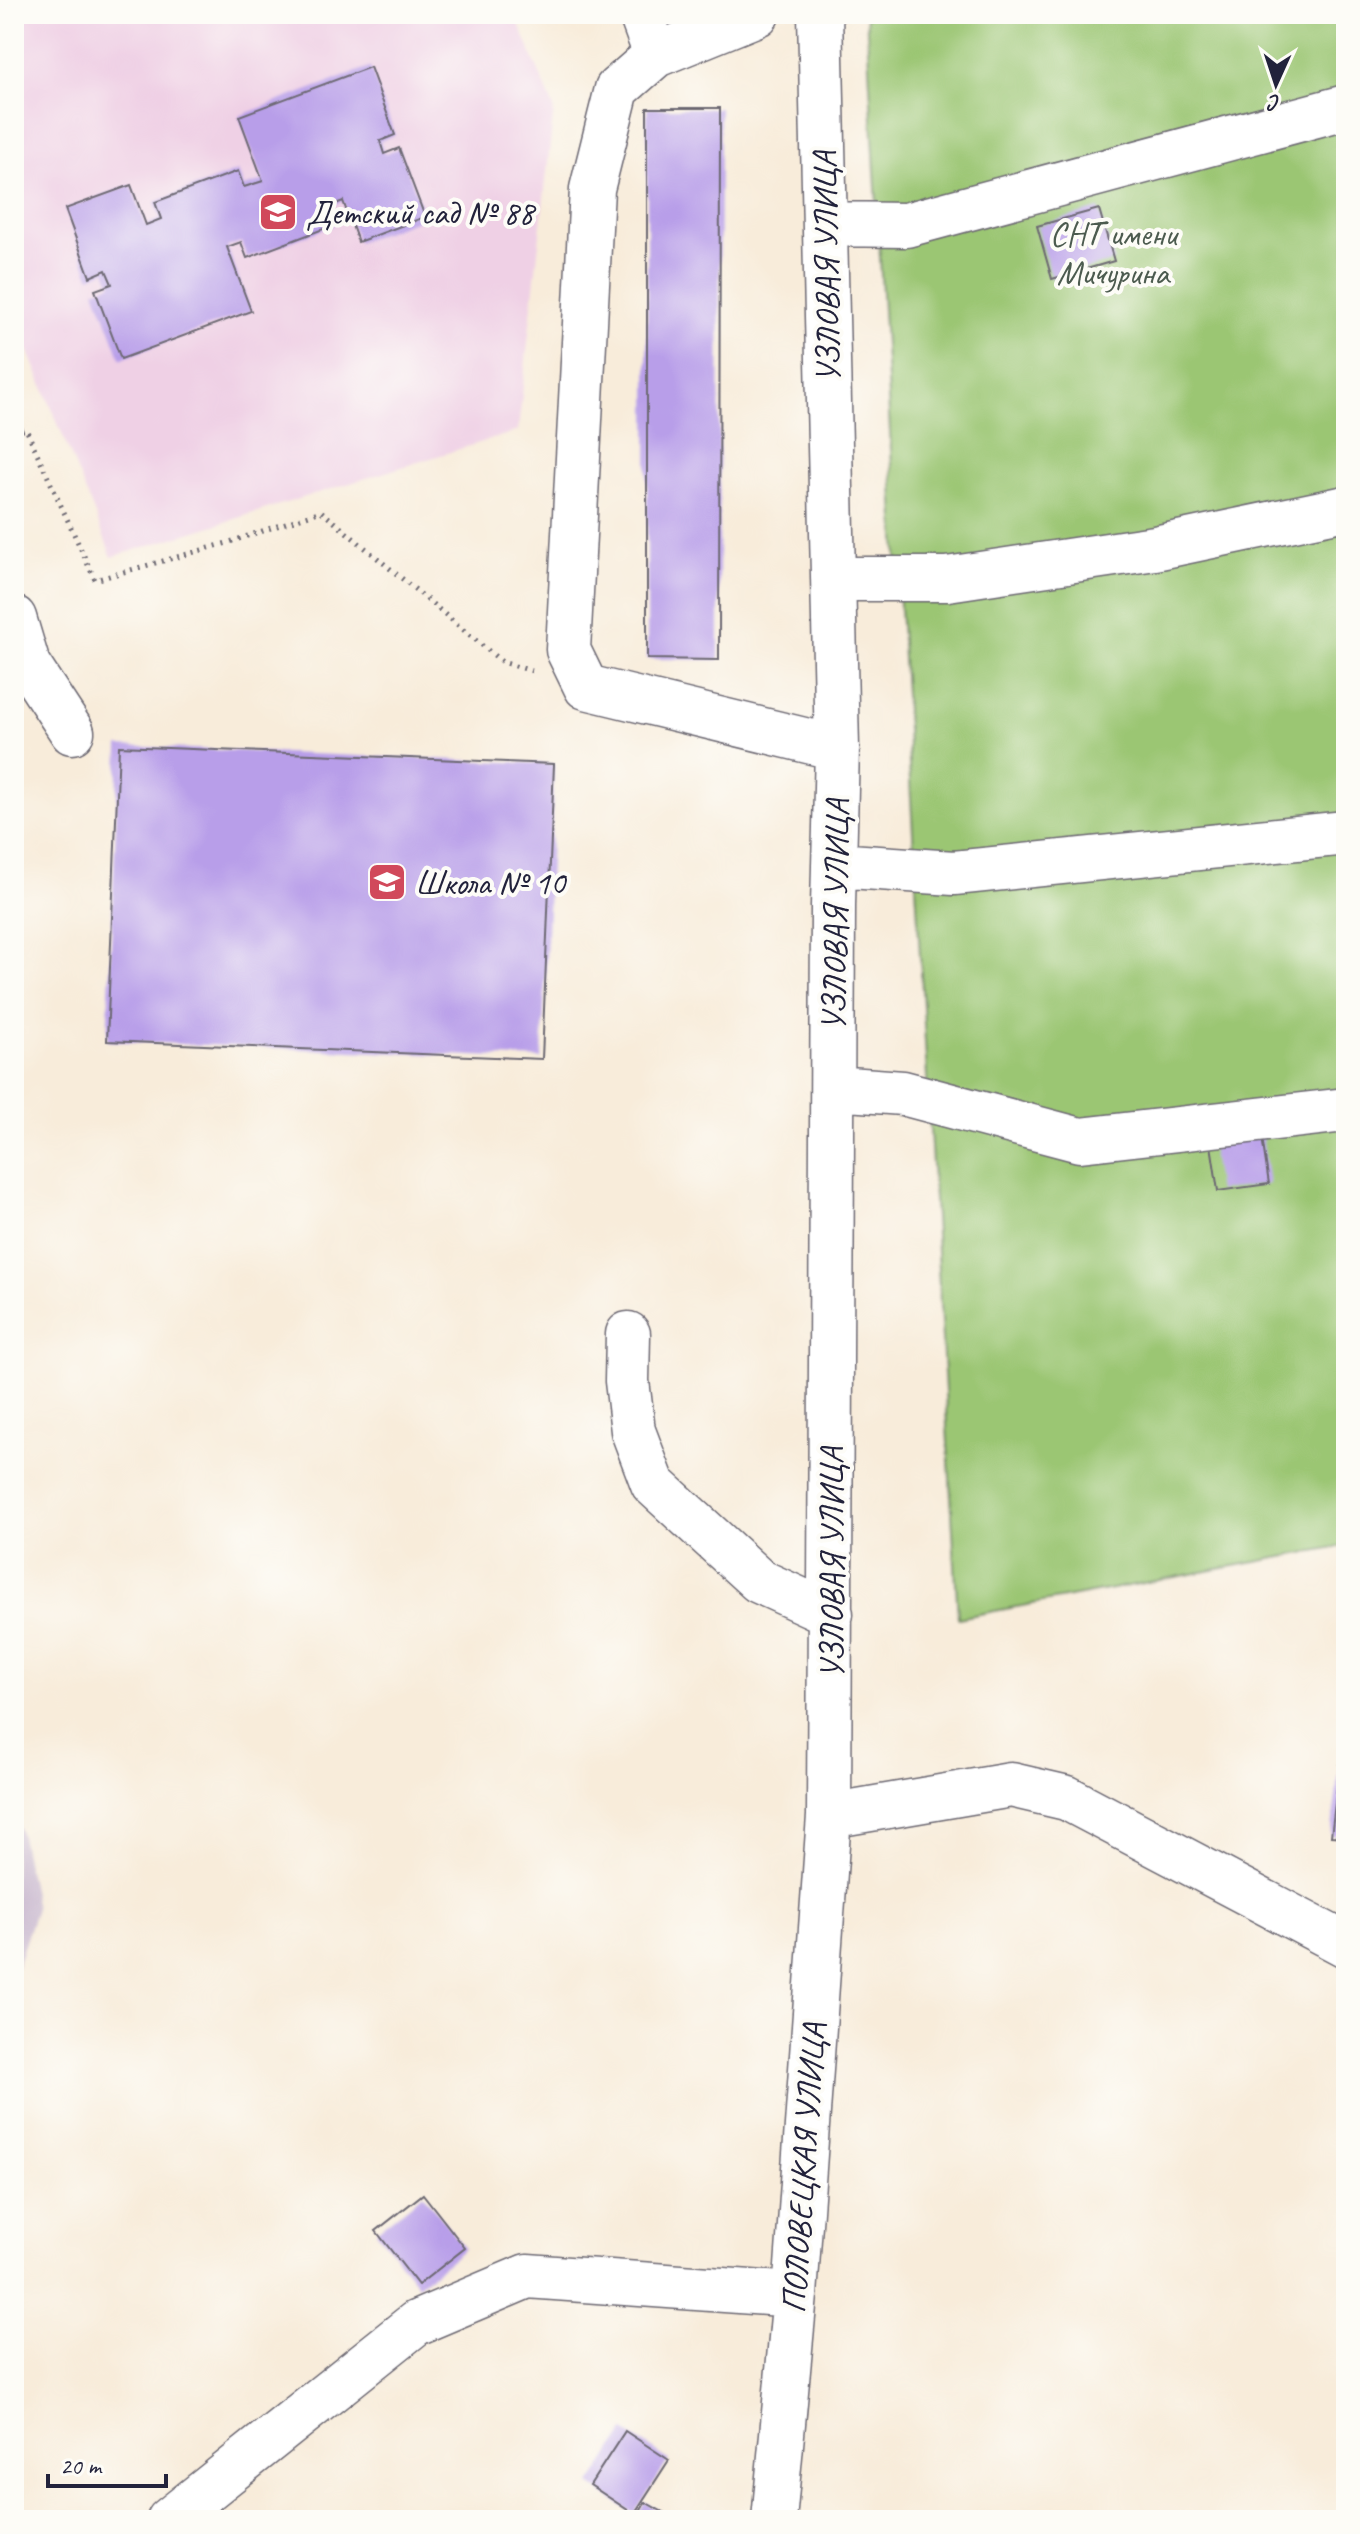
<svg xmlns="http://www.w3.org/2000/svg" width="1360" height="2534" viewBox="0 0 1360 2534" font-family="Caveat,sans-serif">
  <style>
    .built { fill: #efd0e5 }
    .industrial { fill: #cdbed2 }
    .green { fill: #9bc673; stroke: #5e7457; stroke-width: 2 }
    .building { fill: #b89ee9 }
    .lines { fill: none; stroke-linecap: round; stroke-linejoin: round }
    .minor-casing { stroke: #6d6973; stroke-width: 47 }
    .path { stroke: #6d6973; stroke-width: 5; stroke-dasharray: 2 6; stroke-linecap: butt }
    .minor { stroke: #fff; stroke-width: 44 }
    .labels { text-anchor: middle; dominant-baseline: central; stroke-width: 8; stroke-linejoin: round; paint-order: stroke }
    .poi-label { font-size: 34px; fill: #22223b; stroke: #fdfcf7; text-anchor: start }
    .park-label { font-size: 34px; fill: #4c5b4f; stroke: #fdfcf7 }
    .street-label { font-size: 34px; fill: #22223b; stroke: #fdfcf7 }
  </style>
  <rect width="100%" height="100%" fill="#fdfcf7"/>
  <filter id="ink" filterUnits="userSpaceOnUse"><feTurbulence type="fractalNoise" baseFrequency=".0125" numOctaves="2"/><feDisplacementMap in="SourceGraphic" scale="16" xChannelSelector="R" yChannelSelector="G"/><feConvolveMatrix kernelMatrix="1 2 1 2 8 2 1 2 1" color-interpolation-filters="sRGB"/></filter>
  <filter id="wash" filterUnits="userSpaceOnUse"><feTurbulence type="fractalNoise" baseFrequency=".006" numOctaves="4" result="noise"/><feDisplacementMap in="SourceGraphic" scale="32" xChannelSelector="R" yChannelSelector="G"/><feGaussianBlur stdDeviation="1.8" result="paint"/><feColorMatrix in="noise" values="0 0 0 0 0 0 0 0 0 0 0 0 0 0 0 0 0 1.4 0 .05"/><feComposite in="paint" operator="in"/></filter>
  <g filter="url(#wash)">
    <rect width="100%" height="100%" fill="#f8ecda"/>
    <path class="built" d="M14,14H515L554,108L518,431L112,557L14,315Z"/>
    <path class="industrial" d="M14,1803L36,1908L14,1975Z"/>
    <path class="green" d="M866,14H1346V1545L958,1618Z"/>
    <g id="blocks">
      <path class="building" d="M370,67L395,135L380,141L384,154L399,148L425,217L358,242L343,201L328,207L334,225L247,258L241,242L227,247L251,311L121,359L95,290L112,284L106,270L90,277L65,209L131,185L146,225L161,219L155,202L238,171L244,187L263,181L239,116Z
        M647,108H720L719,660L647,659Z
        M1099,209L1114,261L1052,279L1037,226Z
        M119,746L554,764L542,1059L107,1041Z
        M1346,848V918H1342L1340,849Z
        M1262,1137L1269,1184L1218,1191L1211,1145Z
        M1343,1739L1346,1740V1837L1331,1836Z
        M423,2194L465,2248L418,2285L376,2231Z
        M625,2431L669,2460L634,2514L590,2485Z
        M645,2502L677,2520H635Z"/>
    </g>
  </g>
  <g filter="url(#ink)">
    <use href="#blocks" fill-opacity="0" stroke="#6d6973" stroke-width="2"/>
    <g class="lines">
      <g class="minor-casing">
        <path id="minor" d="M641,14L656,55L757,14
          M656,55L617,89L592,189L568,650L586,687L837,748
          M825,224L906,225L1346,107
          M833,579H947L1155,548L1346,508
          M14,618L28,665L72,732
          M834,865L954,873L1346,833
          M834,1088L903,1093L1080,1140L1346,1110
          M628,1334L627,1381L633,1431L653,1484L759,1581L831,1614
          M829,1816L1011,1785L1067,1798L1346,1945
          M169,2520L416,2323L527,2276L795,2295
          M774,2520L795,2295L829,1816L833,906L837,748L820,14"/>
      </g>
      <path class="path" d="M14,433L26,429L95,580L227,543L321,511L502,662L532,671"/>
      <use href="#minor" class="minor"/>
    </g>
  </g>
  <defs>
    <g id="school-square" transform="scale(2)"><rect x="-9" y="-9" width="18" height="18" rx="4" fill="#d1495b" stroke="#fdfcf7"/><path d="M0-5L7-2L0 1L-7-2ZM-4 1L0 2.5L4 1V4Q0 6-4 4Z" fill="#fff"/></g>
  </defs>
  <g fill-rule="evenodd">
    <use href="#school-square" x="278" y="212"/>
    <use href="#school-square" x="387" y="882"/>
  </g>
  <g class="labels">
    <g class="poi-label">
      <text x="306" y="212">Детский сад № 88</text>
      <text x="415" y="882">Школа № 10</text>
    </g>
    <g class="park-label">
      <text x="1113" y="233">СНТ имени<tspan x="1113" dy="39">Мичурина</tspan></text>
    </g>
    <g class="street-label">
      <text transform="translate(826 267) rotate(-91)">УЗЛОВАЯ УЛИЦА</text>
      <text transform="translate(835 915) rotate(-89)">УЗЛОВАЯ УЛИЦА</text>
      <text transform="translate(831 1563) rotate(-90)">УЗЛОВАЯ УЛИЦА</text>
      <text transform="translate(803 2168) rotate(-86)">ПОЛОВЕЦКАЯ УЛИЦА</text>
    </g>
  </g>
  <rect width="1360" height="2534" fill="none" stroke="#fdfcf7" stroke-width="48"/>
  <g transform="translate(1276 84) rotate(183)" stroke="#fdfcf7" stroke-width="6" paint-order="stroke">
  <path d="M0-6L14 30L0 20L-14 30Z" fill="#22223b"/>
  <text y="-12" font-size="22" font-weight="bold" text-anchor="middle" fill="#22223b">С</text>
  </g>
  <path d="M48 2474v12h118v-12" fill="none" stroke="#22223b" stroke-width="4"/>
  <text x="60" y="2474" font-size="24" fill="#22223b" stroke="#fdfcf7" stroke-width="6" paint-order="stroke">20 m</text>
</svg>
